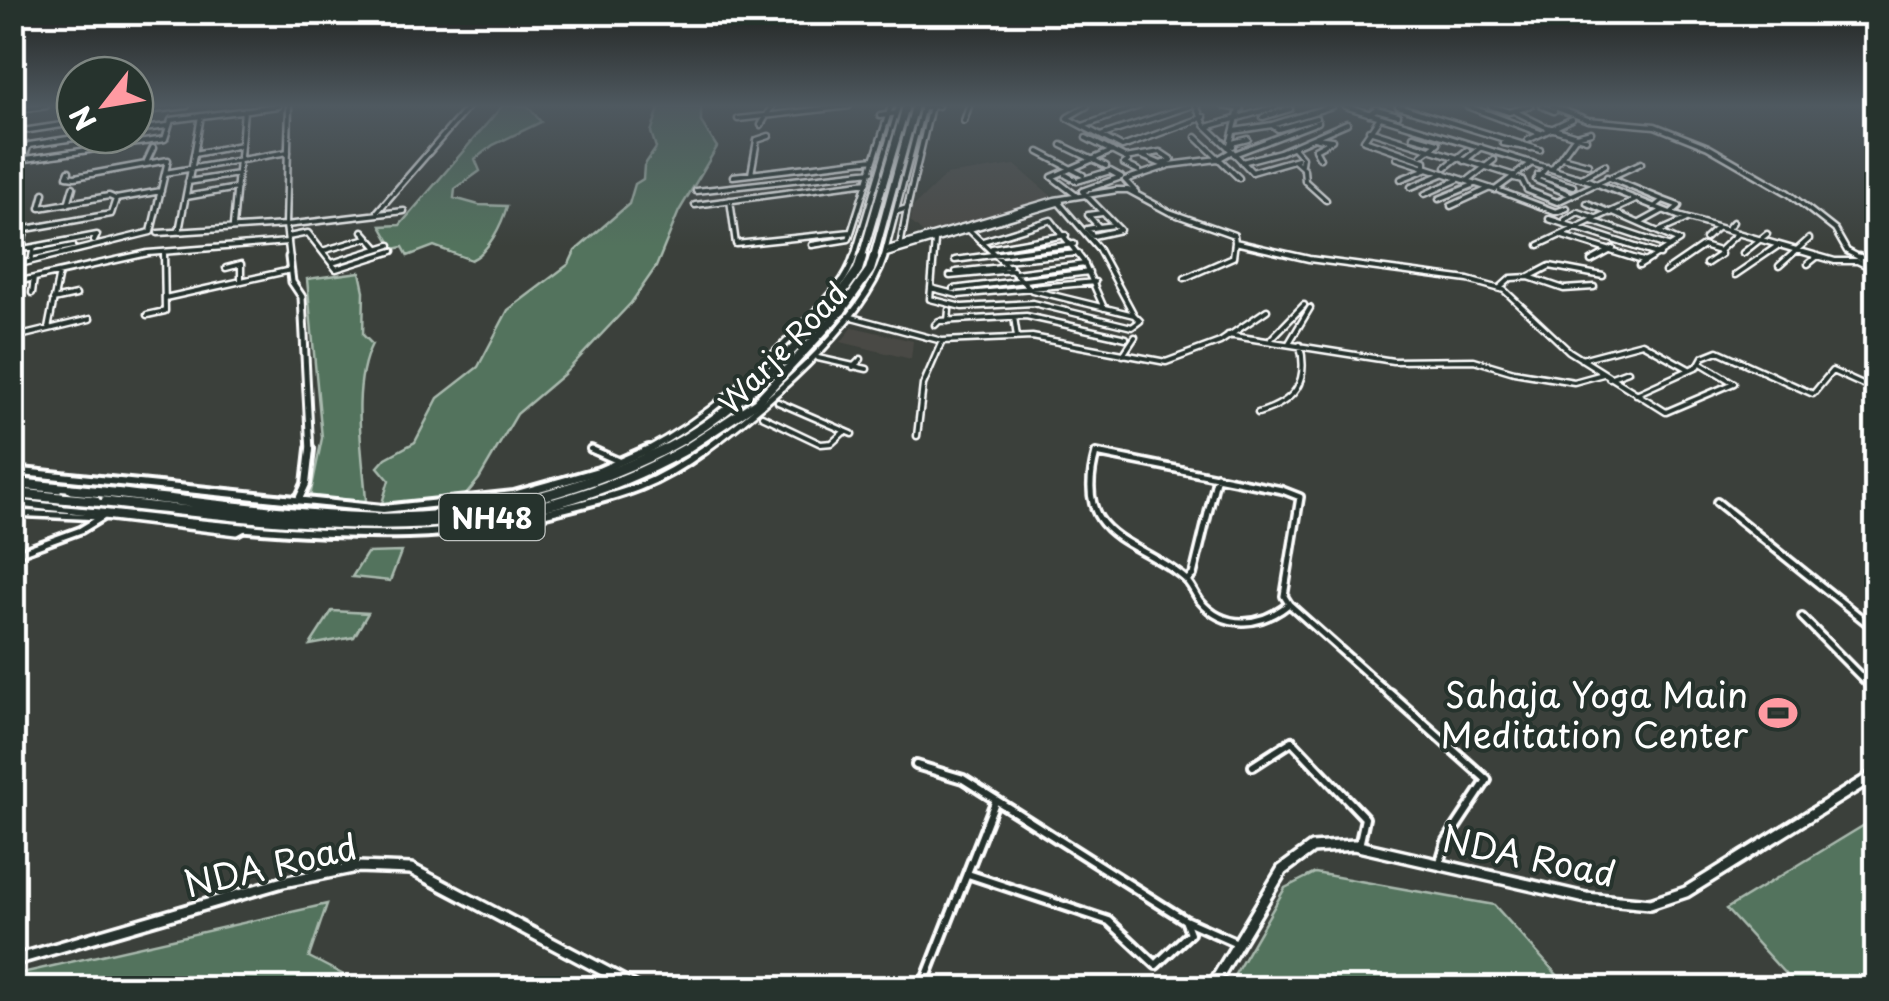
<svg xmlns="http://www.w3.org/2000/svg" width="1889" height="1001" viewBox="0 0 1889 1001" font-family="'Playpen Sans',sans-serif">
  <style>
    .built { fill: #4a4945 }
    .green { fill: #53735d; stroke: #a9b9ae; stroke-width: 2.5 }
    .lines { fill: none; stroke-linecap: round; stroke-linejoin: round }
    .minor-far2-casing { stroke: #fff; stroke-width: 9 }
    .minor-far1-casing { stroke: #fff; stroke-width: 12 }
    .minor-casing { stroke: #fff; stroke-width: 14 }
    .tertiary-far3-casing { stroke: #fff; stroke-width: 9 }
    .tertiary-far2-casing { stroke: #fff; stroke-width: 11 }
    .tertiary-far1-casing { stroke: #fff; stroke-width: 14 }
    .tertiary-casing { stroke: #fff; stroke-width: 16 }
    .trunk-far2-casing { stroke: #fff; stroke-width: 11 }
    .trunk-far1-casing { stroke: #fff; stroke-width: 14 }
    .trunk-casing { stroke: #fff; stroke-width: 16 }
    .minor-far2 { stroke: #26332d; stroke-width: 4 }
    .minor-far1 { stroke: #26332d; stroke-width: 5 }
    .minor { stroke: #26332d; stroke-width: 6 }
    .tertiary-far3 { stroke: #26332d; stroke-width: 4 }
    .tertiary-far2 { stroke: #26332d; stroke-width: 5 }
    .tertiary-far1 { stroke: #26332d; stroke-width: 6 }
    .tertiary { stroke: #26332d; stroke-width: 9 }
    .trunk-far2 { stroke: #26332d; stroke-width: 6 }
    .trunk-far1 { stroke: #26332d; stroke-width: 8 }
    .trunk { stroke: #26332d; stroke-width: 9 }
    .trunk-bridge-far2-casing { stroke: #fff; stroke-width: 11; stroke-linecap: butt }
    .trunk-bridge-far1-casing { stroke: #fff; stroke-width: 14; stroke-linecap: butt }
    .trunk-bridge-casing { stroke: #fff; stroke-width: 16; stroke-linecap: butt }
    .trunk-bridge-far2 { stroke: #26332d; stroke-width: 6 }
    .trunk-bridge-far1 { stroke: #26332d; stroke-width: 8 }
    .trunk-bridge { stroke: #26332d; stroke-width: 9 }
    .labels { text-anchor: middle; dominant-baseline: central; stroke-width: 8; stroke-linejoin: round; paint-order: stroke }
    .shield { fill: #26332d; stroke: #bec2c0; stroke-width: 2.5 }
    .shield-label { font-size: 28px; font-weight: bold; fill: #fff }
    .street-label { font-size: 30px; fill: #fff; stroke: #26332d }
    .near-poi-label { font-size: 35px; fill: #fff; stroke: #26332d; text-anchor: end }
    .near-street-label { font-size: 35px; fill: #fff; stroke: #26332d }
  </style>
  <rect width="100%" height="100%" fill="#3b403b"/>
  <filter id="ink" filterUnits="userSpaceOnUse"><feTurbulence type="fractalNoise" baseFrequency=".01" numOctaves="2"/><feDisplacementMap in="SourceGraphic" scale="20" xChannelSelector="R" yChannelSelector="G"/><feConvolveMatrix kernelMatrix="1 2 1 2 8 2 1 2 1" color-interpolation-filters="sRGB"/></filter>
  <g filter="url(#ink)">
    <path class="built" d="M1015,165L1055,199L929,238L911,222L912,208L946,175Z
      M853,327L913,341L911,359L841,342Z"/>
    <path class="green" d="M502,106H528L541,122L493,145L475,159L480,171L455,189L454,198L479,205L507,206C502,224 488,253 471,260L434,246L408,256L403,247L394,249L381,226L400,225Z
      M660,106H701V122L717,147L679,211L656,267L631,303L564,374L517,414L479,479L455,508L421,514L379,513L389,480L378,467L386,458L415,442L438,398L478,367L508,310L569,264L575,251L629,204L635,184L643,179L644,166L656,148L651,132Z
      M360,272L364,291L363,335L372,344C350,387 363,453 366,501L310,497L322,438L307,279Z
      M401,552L390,581L352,577L367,553Z
      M332,611L368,613L354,637L310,645Z
      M1876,818V988H1798L1726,909Z
      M1315,873L1494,905L1569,988H1227L1285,888Z
      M327,904L309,957L369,988H13V975Z"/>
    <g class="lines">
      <g class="minor-far2-casing">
        <path id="minor-far2" d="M1196,106L1205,125L1229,148
          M1224,106L1241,109
          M1345,106L1590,181L1678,216L1835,261H1857L1876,270
          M1398,106L1540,150
          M1467,106L1540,133
          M1491,106L1509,112L1531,106
          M1542,106L1554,111
          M901,109L938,106
          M146,111L187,106
          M1514,111L1544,126L1586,139
          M1369,114L1376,109L1398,115
          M880,116L897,113
          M1068,117L1087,106
          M1263,117L1290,109
          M1380,117L1364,140L1425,161V166
          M1067,118L1122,147L1204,117
          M1316,118L1278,129L1272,125L1332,106
          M738,119L849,106
          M964,121L969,106
          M761,125L772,106
          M1083,126L1139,106
          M12,127L20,126L16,132L75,123
          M143,127L144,106
          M1207,127L1276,107
          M135,130L167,126
          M1369,130L1515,176
          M1234,131L1272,125
          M1103,135L1190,106
          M1413,136L1438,143L1422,155
          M1196,137L1239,178
          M1086,138L1125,158L1160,152L1172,160L1161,164L1142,156
          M1317,138L1332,140L1315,149L1320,158
          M1528,140L1572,119
          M1503,143L1531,148
          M1062,145L1106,166
          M1233,146L1232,143L1248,139
          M1293,147L1302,157L1301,164
          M1039,152L1083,175
          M194,154L241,145
          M1234,154L1318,122
          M240,157L244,110
          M1562,157L1588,164
          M1397,158L1495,190L1532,163
          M23,159L29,145L94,135
          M1294,160L1304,169L1305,181L1326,200
          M12,161L165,139L171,120L278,106
          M1128,161L1124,164L1139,171
          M1464,161L1481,147
          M1242,162L1280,152L1347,123
          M146,163L153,148
          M192,166L201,116
          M1446,167L1467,150
          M1547,167L1536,180L1571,195
          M1552,169L1576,136L1591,132
          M1252,172L1297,159
          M165,173L288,152
          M751,174L757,140L769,136
          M1066,175L1077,181L1110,171L1121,177L1082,191L1120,230L1093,236L1087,229L1099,227
          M1538,175L1573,186
          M733,176L874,159
          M1607,177L1663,200L1654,207
          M1514,178L1522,180L1527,190L1557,202L1641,163
          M1581,178L1605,165
          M1401,179L1426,169
          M1467,181L1494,160
          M188,182L238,174
          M1411,187L1445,173
          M696,191L872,171
          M1500,191L1556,212L1567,208
          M1136,192L1125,180L1170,165L1218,159L1232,151
          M44,193L40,208L109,196L116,199
          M1425,194L1459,179
          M1077,196L1052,177L1112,151
          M186,197L237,188
          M1439,199L1473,185
          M730,200L736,244L851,232
          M1663,200L1679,206L1671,213
          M1587,203L1611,213
          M68,204L73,187
          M695,205L868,182
          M1451,206L1488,189
          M378,211L469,106
          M1613,212L1679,241L1639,266
          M1102,213L1088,215L1099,227L1115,225
          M1549,219L1660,255
          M1565,220L1578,212L1595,218
          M1592,221L1670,247
          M12,223L17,222
          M1640,223L1662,211
          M233,226L239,160
          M967,228L1032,290L1134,315L1098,248L1060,204
          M1726,230L1733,222
          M179,231L191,169
          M363,231L378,248
          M1660,231L1685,220
          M158,233L286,225L404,211
          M1563,236L1646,262
          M288,237L308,233L336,269L393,251
          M1705,239L1717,228
          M983,241L1051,220L1083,261L1104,308
          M812,245L849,239L891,106
          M1539,245L1636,200
          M21,246L26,229L111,214L116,199L161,191
          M900,247L907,208
          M992,248L1066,235
          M888,249L1055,200L1117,190H1128L1169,212L1234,235L1235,242L1309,259L1468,280L1504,290L1569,351L1666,412L1734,383
          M12,251L34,247
          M322,251L367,238
          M1743,253L1767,234
          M33,254L73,246
          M886,254L1061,202
          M955,260L1074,244
          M1004,260L1078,253
          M31,261L34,247L97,235L94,241
          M1591,261L1613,249
          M332,263L390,245
          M1706,264L1721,254L1719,251
          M1808,264L1818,256
          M12,266L151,232L168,160L75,177L67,176L69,171
          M1779,266L1809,239
          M226,268L241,264V281
          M956,272L1010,266
          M1665,272L1703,246L1719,251L1738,233
          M1015,273L1085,264
          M1735,275L1779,245
          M950,276L1013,270
          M1529,277L1564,289L1594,287
          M1185,278L1233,257L1235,242
          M1095,282L958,295L931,288L930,299L962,307L1033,303L1132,327L1140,321L1134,315
          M12,283L148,253L288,242
          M931,288L935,241
          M1500,288L1511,278L1529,277L1550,266L1603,276
          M953,289L1089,272
          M32,293L34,278
          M165,298L291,270
          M53,300L76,295
          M147,315L165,311L164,252
          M848,316L942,341L1032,337L1166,362L1220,342L1267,310
          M1014,317L1017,337
          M948,321L949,310
          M935,325L939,321L1026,316L1126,338
          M48,329L59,273
          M1228,335L1393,361L1474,360L1514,372L1574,382L1603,374
          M12,338L90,319
          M1271,339L1304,305
          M1289,343L1310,308
          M1123,355L1135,337
          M818,358L867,369
          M1581,359L1642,343L1689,369
          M1701,363L1734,383
          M853,367L861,359
          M1609,378L1628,371
          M1636,394L1698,366L1703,357L1718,351L1813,394L1832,371L1876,391
          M778,402L852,434
          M1258,413C1295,402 1309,383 1300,345
          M762,416L821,444L832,443L845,431
          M917,436L923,385L942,341
          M590,449L597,452"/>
      </g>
      <g class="minor-far1-casing">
        <path id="minor-far1" d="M591,449L618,461
          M1096,453L1282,490L1300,497L1284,596L1289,604C1262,626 1225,631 1200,601C1194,593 1191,583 1183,577C1135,538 1072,539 1096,453Z
          M1717,502L1876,630
          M12,513L101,517
          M108,514L104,516L237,532L246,527
          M12,555L81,530L104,516
          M1187,580L1193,575L1217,476
          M1289,604L1391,695
          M1802,617L1876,692"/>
      </g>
      <g class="minor-casing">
        <path id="minor" d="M1389,693L1487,780L1446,842L1440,862
          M916,765L963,779L1185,920L1190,933L1156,965L1109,921L968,874
          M1253,766L1292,741L1365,818L1359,846
          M1185,920L1237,943
          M922,988L995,802"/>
      </g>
      <g class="tertiary-far3-casing">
        <path id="tertiary-far3" d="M289,106L286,225L290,260
          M1240,106L1229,148L1252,172
          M1552,106L1588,120L1655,126L1708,147L1788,193L1835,230L1847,251L1864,260
          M12,111L46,106
          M898,211L907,208L931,106
          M853,260L899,106
          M883,260L923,106"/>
      </g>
      <g class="tertiary-far2-casing">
        <path id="tertiary-far2" d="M289,257L292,282L302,297L310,452
          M1859,257L1876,266
          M644,452C709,418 758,372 808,320C826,301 846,283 854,257
          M702,452C759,411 863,324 884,257"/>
      </g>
      <g class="tertiary-far1-casing">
        <path id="tertiary-far1" d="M12,471L383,509L514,495L599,471L649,449
          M299,499L306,484L310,449
          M12,503C143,516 276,537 408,534C462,533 514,521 566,508C624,494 656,485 705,449"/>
      </g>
      <g class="tertiary-casing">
        <path id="tertiary" d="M12,961L283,882L357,867L411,869L637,988
          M1211,988L1282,870L1312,848L1354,845L1586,898L1650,904L1686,892L1876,774"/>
      </g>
      <g class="trunk-far2-casing">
        <path id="trunk-far2" d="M861,260L886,174
          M873,260L896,176"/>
      </g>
      <g class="trunk-far1-casing">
        <path id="trunk-far1" d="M831,308L858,270L862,257
          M841,311L870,270L874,257
          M660,452C727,418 769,375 820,321
          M681,452L757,402L829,324"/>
      </g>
      <g class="trunk-casing">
        <path id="trunk" d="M12,483L71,489
          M103,492C191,501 281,515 370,518C470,521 575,494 665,449
          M12,493L60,498
          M95,501C304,522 491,559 686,449"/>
      </g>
      <use href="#minor-far2" class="minor-far2"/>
      <use href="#minor-far1" class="minor-far1"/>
      <use href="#minor" class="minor"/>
      <use href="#tertiary-far3" class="tertiary-far3"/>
      <use href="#tertiary-far2" class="tertiary-far2"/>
      <use href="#tertiary-far1" class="tertiary-far1"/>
      <use href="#tertiary" class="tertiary"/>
      <use href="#trunk-far2" class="trunk-far2"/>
      <use href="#trunk-far1" class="trunk-far1"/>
      <use href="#trunk" class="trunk"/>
      <g class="trunk-bridge-far2-casing">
        <path id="trunk-bridge-far2" d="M886,174L906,106
          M896,176L915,106"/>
      </g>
      <g class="trunk-bridge-far1-casing">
        <path id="trunk-bridge-far1" d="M820,321L831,308
          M829,324L841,311"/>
      </g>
      <g class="trunk-bridge-casing">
        <path id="trunk-bridge" d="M71,489L103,492
          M60,498L95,501"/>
      </g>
      <use href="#trunk-bridge-far2" class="trunk-bridge-far2"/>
      <use href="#trunk-bridge-far1" class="trunk-bridge-far1"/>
      <use href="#trunk-bridge" class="trunk-bridge"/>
    </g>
  </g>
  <linearGradient id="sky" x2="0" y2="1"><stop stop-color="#202320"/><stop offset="0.43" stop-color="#4f5960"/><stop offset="1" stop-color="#4f5960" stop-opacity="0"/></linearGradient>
  <rect width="1889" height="246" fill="url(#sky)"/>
  <defs>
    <g id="stadium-bare" transform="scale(3)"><path d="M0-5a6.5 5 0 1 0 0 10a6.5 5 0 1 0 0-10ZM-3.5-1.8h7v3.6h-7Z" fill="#ff9aa2" stroke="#26332d" stroke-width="2.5" paint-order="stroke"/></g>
  </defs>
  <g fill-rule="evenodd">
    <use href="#stadium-bare" x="1778" y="713"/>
  </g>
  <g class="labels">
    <rect class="shield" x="439.5" y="494" width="105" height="46" rx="8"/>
    <g class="shield-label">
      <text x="492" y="517">NH48</text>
    </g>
    <g class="street-label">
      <text transform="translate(782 347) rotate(-46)">Warje Road</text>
    </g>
    <g class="near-poi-label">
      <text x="1748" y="693">Sahaja Yoga Main<tspan x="1748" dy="40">Meditation Center</tspan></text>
    </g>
    <g class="near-street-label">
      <text transform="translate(1529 855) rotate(12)">NDA Road</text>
      <text transform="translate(270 864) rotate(-13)">NDA Road</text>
    </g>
  </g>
  <rect width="1889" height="1001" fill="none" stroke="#26332d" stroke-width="50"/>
  <rect x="25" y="25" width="1839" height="951" fill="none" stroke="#fff" stroke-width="4" filter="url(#ink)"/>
  <g transform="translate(105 105) rotate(239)"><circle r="48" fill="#26332d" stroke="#7d8581" stroke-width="2.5"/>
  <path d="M0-8L18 38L0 25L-18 38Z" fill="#ff9aa2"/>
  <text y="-15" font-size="28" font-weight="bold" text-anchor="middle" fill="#ffffff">N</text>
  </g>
</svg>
